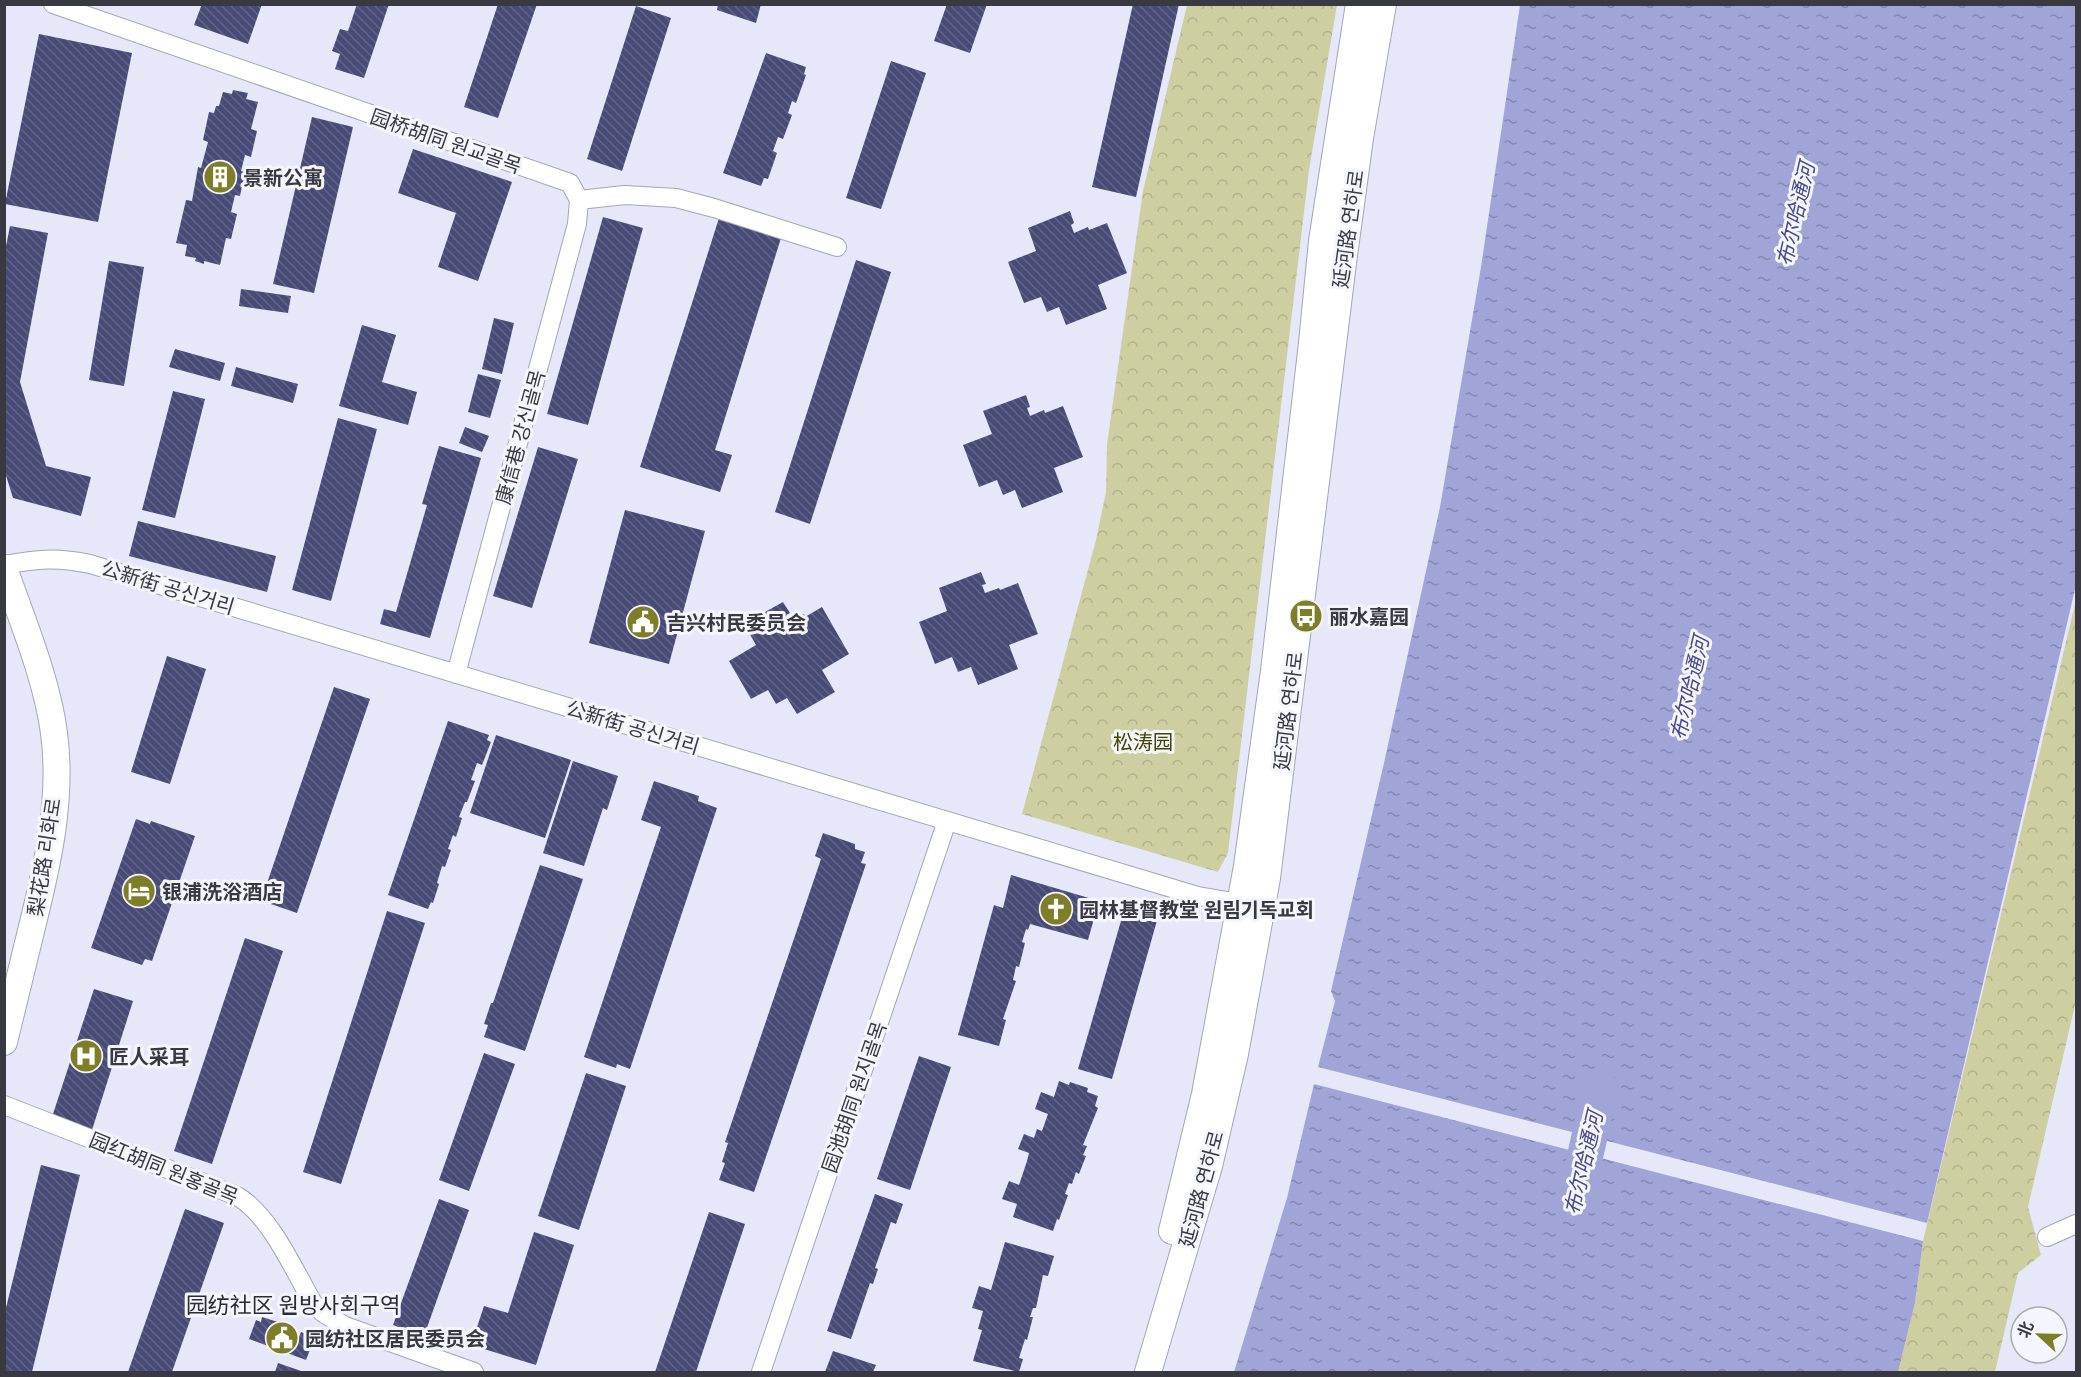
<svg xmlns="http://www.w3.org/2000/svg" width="2081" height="1377" viewBox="0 0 2081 1377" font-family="Ubuntu,'Noto Sans SC','Noto Sans KR',sans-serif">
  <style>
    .park { fill: url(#park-crowns) }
    .water { fill: url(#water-ripples) }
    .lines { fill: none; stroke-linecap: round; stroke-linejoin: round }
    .river { stroke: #a0a4d7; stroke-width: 36 }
    .building { fill: url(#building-back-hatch) }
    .street-casing { stroke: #a3a5b6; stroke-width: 20 }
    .secondary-casing { stroke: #a3a5b6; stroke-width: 28 }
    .street { stroke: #fff; stroke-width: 18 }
    .secondary { stroke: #fff; stroke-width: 26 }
    .labels { text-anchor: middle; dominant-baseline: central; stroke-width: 6; stroke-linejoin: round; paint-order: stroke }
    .street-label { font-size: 20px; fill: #393a41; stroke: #f5f6fd }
    .poi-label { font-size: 20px; font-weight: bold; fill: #393a41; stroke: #f5f6fd; text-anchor: start }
    .park-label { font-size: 20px; fill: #440; stroke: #f5f6fd }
    .water-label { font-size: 21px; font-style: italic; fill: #484989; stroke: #f5f6fd }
    .quarter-label { font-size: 22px; fill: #2a2b38; stroke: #f5f6fd }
  </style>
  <defs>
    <pattern id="park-crowns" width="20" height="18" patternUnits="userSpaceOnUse" patternTransform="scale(1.5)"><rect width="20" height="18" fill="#cdcfa1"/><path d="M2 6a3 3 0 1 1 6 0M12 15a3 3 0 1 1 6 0" fill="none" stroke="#b1b28c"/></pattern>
    <pattern id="water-ripples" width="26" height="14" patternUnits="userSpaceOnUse" patternTransform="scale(1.5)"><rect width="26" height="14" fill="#a0a4d7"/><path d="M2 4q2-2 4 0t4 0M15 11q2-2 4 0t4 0" fill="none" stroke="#8387b0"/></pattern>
    <pattern id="building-back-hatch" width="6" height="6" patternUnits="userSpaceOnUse" patternTransform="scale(1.5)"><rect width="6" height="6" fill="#494b77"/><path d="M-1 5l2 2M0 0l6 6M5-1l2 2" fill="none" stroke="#626387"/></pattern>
  </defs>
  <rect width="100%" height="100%" fill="#e6e8fa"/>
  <path class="park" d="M1187,5H1337L1309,170L1228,853L1218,872L1022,814L1096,540L1106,492L1107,444L1143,191Z
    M2076,600V1001L2028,1207L2041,1255L2018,1273L1995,1372H1898L1915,1303L1923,1241Z"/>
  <path class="water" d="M1520,5H2076V585L1927,1223L1318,1067L1335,1001L1331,991L1384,763L1440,507L1481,267Z
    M1314,1084L1923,1241L1915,1303L1898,1372H1234L1287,1198Z"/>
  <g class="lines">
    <path class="river" d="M1575,1202L1600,1089"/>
  </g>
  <path class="building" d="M202,4H262L248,44L194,25Z
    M357,4H389L364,78L335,69L340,54L332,51L340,29L348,31Z
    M498,4H537L498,118L464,107Z
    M718,4H761L756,23L717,10Z
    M947,4H987L970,53L934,41Z
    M1133,4H1179L1136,197L1092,187Z
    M636,6L671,18L622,171L587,159Z
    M39,34L132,53L98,222L5,204Z
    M766,53L806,67L804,74L806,75L796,103L792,101L788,113L792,115L783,139L778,137L773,151L777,153L768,179L764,178L761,186L723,173Z
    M891,61L926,73L881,209L846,198Z
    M233,90L248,93L246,99L258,102L251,129L257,131L251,157L245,155L241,171L245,172L240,196L235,195L231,212L237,214L231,239L226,238L220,265L204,261V264L195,261L196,258L185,256L187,245L176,243L186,200L192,201L198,167L201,168L208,142L203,140L209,112L214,113L216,106H219L223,92L232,94Z
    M312,117L353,127L314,293L273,284Z
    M413,149L512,182L478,281L438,267L456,213L398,193Z
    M1070,211L1074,223L1071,225L1074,233L1088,227L1089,230L1107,223L1127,273L1098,285L1107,309L1066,325L1059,307L1047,312L1041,297L1024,303L1008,262L1036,251L1028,228Z
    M603,217L643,228L588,425L547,414Z
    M719,218L781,238L715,450L732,455L720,492L640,467Z
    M10,226L48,233L20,382L46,466L91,477L81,516L13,498L4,469V256Z
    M856,260L891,272L810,524L775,512Z
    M109,261L144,267L124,386L89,380Z
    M241,289L291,296L288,313L239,306Z
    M494,318L514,323L502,374L482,369Z
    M362,325L396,335L382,382L417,392L408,425L339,406Z
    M175,349L225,363L220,381L169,367Z
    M236,367L298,384L293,403L231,386Z
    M478,374L501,380L490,418L468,412Z
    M173,391L205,399L175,518L142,510Z
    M1026,395L1030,407L1027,408L1030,416L1044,410L1045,413L1063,406L1083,457L1054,468L1063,492L1022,508L1015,490L1003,495L997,480L979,487L963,445L992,434L983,411Z
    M338,418L377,429L331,601L292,590Z
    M465,427L489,436L482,452L459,443Z
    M439,446L481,458L430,638L380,624L384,609L396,612L427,505L422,504Z
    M538,447L578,459L532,608L493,596Z
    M625,510L705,531L669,664L589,643Z
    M138,521L276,556L267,592L129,556Z
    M981,572L986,584L982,585L985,593L999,588L1000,590L1018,583L1038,634L1009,645L1018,669L978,685L971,667L958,672L952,657L935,664L919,622L947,611L939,588Z
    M783,602L790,613L786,615L791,622L804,614L805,617L822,607L849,654L822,670L835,692L797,714L787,698L776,704L768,690L751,699L729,661L756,645L744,624Z
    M167,656L206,669L170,784L131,772Z
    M334,687L370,699L297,913L265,902L267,897L263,895Z
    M448,721L489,735L487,740L491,742L482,765L477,763L471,780L475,781L467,802H465L459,817L462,818L456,837L453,835L448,849L451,850L445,867L442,866L437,883L439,884L433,903L431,902L428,909L388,895Z
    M496,735L571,760L545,838L470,813Z
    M573,761L618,776L607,810L603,808L584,866L543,853Z
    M654,781L699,796L698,801L717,808L630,1069L617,1064L616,1068L584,1057L661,827L641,820Z
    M136,819L150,824L151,821L195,836L152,961L145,959L142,965L91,948Z
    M823,833L855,844V849L865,852L861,863L866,864L754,1192L719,1180L725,1163L722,1162L728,1143L725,1142L821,859L815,856Z
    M540,865L583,879L525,1051L484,1037L488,1025L484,1024L491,1003H493Z
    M1011,875L1099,901L1088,940L1030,924L1028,930L1026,929L1022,942L1025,943L1019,967L1016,966L1013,980L1016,981L1003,1019L1006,1020L999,1046L958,1035L994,905L1003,908Z
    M1125,907L1158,917L1112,1079L1078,1069Z
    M387,911L425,923L341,1184L303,1172Z
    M245,938L283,951L212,1164L174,1151Z
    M94,989L133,1001L92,1130L52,1117Z
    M484,1053L515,1064L469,1191L439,1180Z
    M919,1056L951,1067L910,1190L877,1179Z
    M586,1073L626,1086L579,1230L538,1216Z
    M1059,1081L1069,1085L1070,1082L1088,1088L1087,1092L1098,1096L1095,1106L1098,1108L1083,1145L1087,1146L1083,1155L1086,1156L1079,1174L1076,1172L1072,1184L1069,1183L1065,1194L1068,1195L1059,1220L1057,1219L1053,1231L1013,1217L1017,1204L1002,1199L1009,1181L1019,1185L1027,1161L1029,1153L1018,1149L1024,1134L1034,1138L1037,1129L1042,1131L1048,1114L1035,1109L1041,1092L1054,1097Z
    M41,1165L80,1175L32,1372H4V1316Z
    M875,1194L903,1204L896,1224L891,1222L875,1268L878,1269L873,1284L870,1283L851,1339L827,1331Z
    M439,1199L469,1210L424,1336L393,1325Z
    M185,1209L224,1223L172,1372H128Z
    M709,1212L745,1224L696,1372H655Z
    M534,1232L574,1245L536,1365L471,1345L484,1306L508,1313Z
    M1005,1242L1054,1256L1048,1276L1043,1275L1036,1308H1033L1030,1317H1033L1027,1340L1025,1339L1019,1358L1023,1359L1019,1372L973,1361L982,1330L978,1329L983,1311L972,1308L979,1286L991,1290Z
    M262,1317L284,1324L282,1331L299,1337L301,1332L315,1337L306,1360L249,1339L256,1320L261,1322Z
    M833,1351L876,1365L873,1372H825Z
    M278,1363L304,1372H275Z"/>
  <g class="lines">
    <g class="street-casing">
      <path id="street" d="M53,4L570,183L579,200L625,195L676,198L714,208L837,247
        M4,565C38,559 56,557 90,564L1198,896L1251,905
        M456,674L577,224L579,200
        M4,1105L237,1196C270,1215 294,1270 313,1303L323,1313L345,1326L474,1372
        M2047,1237L2076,1224
        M761,1372L947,821"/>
    </g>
    <g class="secondary-casing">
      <path id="secondary" d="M4,568C22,620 47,679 54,733C63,800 47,867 31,931C22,968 13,1005 4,1042
        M1172,1231L1205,1094L1247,866L1274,671L1312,343L1322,241L1359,4
        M1148,1372L1209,1166L1235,1054L1267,878L1343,263L1360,138L1383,4"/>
    </g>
    <use href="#street" class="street"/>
    <use href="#secondary" class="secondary"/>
  </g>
  <defs>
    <g id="building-disc" transform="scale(1.725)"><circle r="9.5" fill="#7d7e27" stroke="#f5f6fd"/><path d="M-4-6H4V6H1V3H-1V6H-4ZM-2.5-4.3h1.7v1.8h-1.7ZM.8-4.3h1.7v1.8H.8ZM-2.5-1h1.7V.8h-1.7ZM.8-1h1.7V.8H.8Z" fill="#fff"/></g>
    <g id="bus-disc" transform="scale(1.725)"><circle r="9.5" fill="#7d7e27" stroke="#f5f6fd"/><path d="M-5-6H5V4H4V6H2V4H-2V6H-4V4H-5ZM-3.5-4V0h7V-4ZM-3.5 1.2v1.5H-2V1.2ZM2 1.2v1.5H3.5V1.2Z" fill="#fff"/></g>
    <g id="civic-disc" transform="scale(1.725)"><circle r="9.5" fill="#7d7e27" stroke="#f5f6fd"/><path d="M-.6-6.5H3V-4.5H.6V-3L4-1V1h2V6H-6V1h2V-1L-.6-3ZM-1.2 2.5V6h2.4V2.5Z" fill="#fff"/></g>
    <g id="hotel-disc" transform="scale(1.725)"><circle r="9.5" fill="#7d7e27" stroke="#f5f6fd"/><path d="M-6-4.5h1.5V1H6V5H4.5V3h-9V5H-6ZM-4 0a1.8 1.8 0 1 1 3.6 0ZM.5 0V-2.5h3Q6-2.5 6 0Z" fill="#fff"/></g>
    <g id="church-disc" transform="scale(1.725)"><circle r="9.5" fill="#7d7e27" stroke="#f5f6fd"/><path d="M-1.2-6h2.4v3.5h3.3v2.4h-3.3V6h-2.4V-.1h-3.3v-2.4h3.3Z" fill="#fff"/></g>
    <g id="hospital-disc" transform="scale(1.725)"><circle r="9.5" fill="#7d7e27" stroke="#f5f6fd"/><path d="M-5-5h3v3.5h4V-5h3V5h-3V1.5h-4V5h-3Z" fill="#fff"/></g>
  </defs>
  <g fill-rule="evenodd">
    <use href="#building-disc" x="220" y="177"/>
    <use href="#bus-disc" x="1306" y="616"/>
    <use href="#civic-disc" x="643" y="622"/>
    <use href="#hotel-disc" x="139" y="891"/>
    <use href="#church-disc" x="1056" y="909"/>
    <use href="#hospital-disc" x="86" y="1056"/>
    <use href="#civic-disc" x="282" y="1338"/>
  </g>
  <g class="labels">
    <g class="street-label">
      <text transform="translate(446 141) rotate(19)">园桥胡同 원교골목</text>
      <text transform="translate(1348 229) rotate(-82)">延河路 연하로</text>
      <text transform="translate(520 437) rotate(-75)">康信巷 강신골목</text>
      <text transform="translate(168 587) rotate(17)">公新街 공신거리</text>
      <text transform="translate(1288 711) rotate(-83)">延河路 연하로</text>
      <text transform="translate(633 727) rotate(17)">公新街 공신거리</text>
      <text transform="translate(44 857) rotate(-81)">梨花路 리화로</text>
      <text transform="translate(854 1097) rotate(-71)">园池胡同 원지골목</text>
      <text transform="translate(164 1168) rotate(22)">园红胡同 원홍골목</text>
      <text transform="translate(1201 1189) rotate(-75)">延河路 연하로</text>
    </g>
    <g class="poi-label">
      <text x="243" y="177">景新公寓</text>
      <text x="1329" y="616">丽水嘉园</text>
      <text x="666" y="622">吉兴村民委员会</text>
      <text x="162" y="891">银浦洗浴酒店</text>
      <text x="1079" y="909">园林基督教堂 원림기독교회</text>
      <text x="109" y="1056">匠人采耳</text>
      <text x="305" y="1338">园纺社区居民委员会</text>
    </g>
    <g class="park-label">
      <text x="1143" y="741">松涛园</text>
    </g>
    <g class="water-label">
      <text transform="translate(1795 214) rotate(-77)">布尔哈通河</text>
      <text transform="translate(1689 688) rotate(-77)">布尔哈通河</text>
      <text transform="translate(1583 1163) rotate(-77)">布尔哈通河</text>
    </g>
    <g class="quarter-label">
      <text x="293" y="1304">园纺社区 원방사회구역</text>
    </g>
  </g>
  <rect width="2081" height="1377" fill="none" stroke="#393a41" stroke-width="12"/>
  <g transform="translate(2039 1335) rotate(292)"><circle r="28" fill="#f5f6fd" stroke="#aaabb2" stroke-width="1.5"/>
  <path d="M0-4.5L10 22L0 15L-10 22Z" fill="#7d7e27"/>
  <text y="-9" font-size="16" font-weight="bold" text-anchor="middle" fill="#393a41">北</text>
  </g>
</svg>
